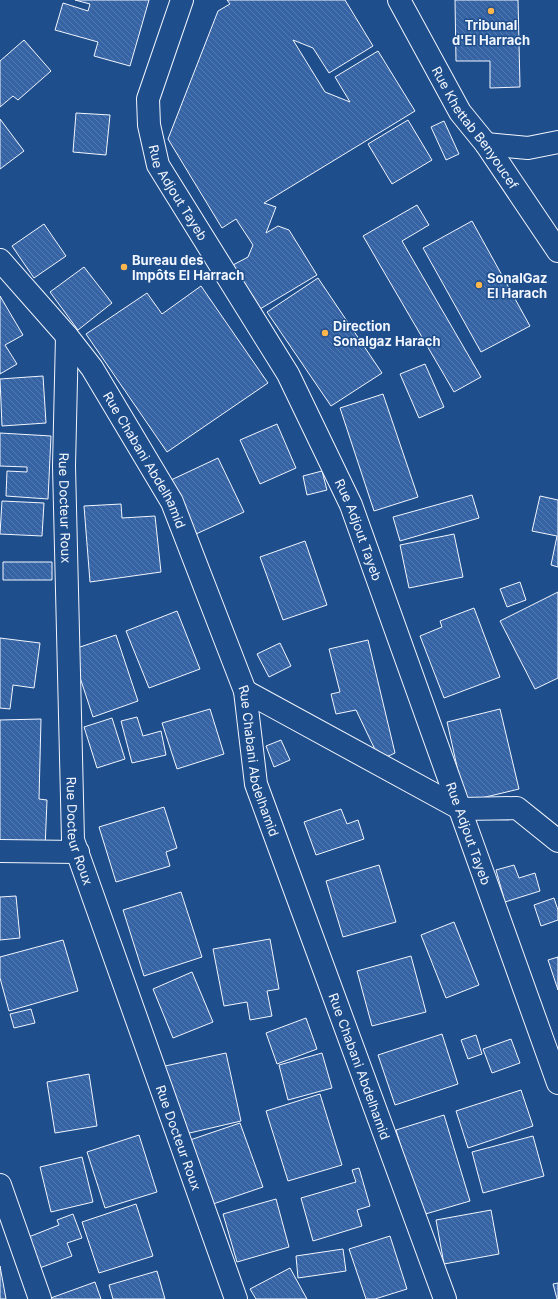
<svg xmlns="http://www.w3.org/2000/svg" width="558" height="1299" viewBox="0 0 558 1299" font-family="Inter,sans-serif">
  <style>
    .building { fill: url(#building-back-hatch); stroke: #f2f6ff }
    .lines { fill: none; stroke-linecap: round; stroke-linejoin: round }
    .minor-casing { stroke: #f2f6ff; stroke-width: 24 }
    .major-casing { stroke: #f2f6ff; stroke-width: 24 }
    .minor { stroke: #1f4e8c; stroke-width: 22 }
    .major { stroke: #1f4e8c; stroke-width: 22 }
    .poi-dot { fill: #ffb74d; stroke: #1f4e8c; stroke-width: 1.5 }
    .labels { text-anchor: middle; dominant-baseline: central; stroke-width: 3; stroke-linejoin: round; paint-order: stroke }
    .poi-label { font-size: 13px; font-weight: bold; fill: #f2f6ff; stroke: #1f4e8c; text-anchor: start }
    .street-label { font-size: 13px; fill: #f2f6ff; stroke: #1f4e8c }
  </style>
  <defs>
    <pattern id="building-back-hatch" width="6" height="6" patternUnits="userSpaceOnUse"><rect width="6" height="6" fill="#3563a3"/><path d="M-1 5l2 2M0 0l6 6M5-1l2 2" fill="none" stroke="#537ab1"/></pattern>
  </defs>
  <rect width="100%" height="100%" fill="#1f4e8c"/>
  <path class="building" d="M75,0H149L130,66L94,56L98,42L55,30L63,3L88,11L90,4Z
    M227,0H345L373,46L329,73L313,48L293,40L325,92L350,102L335,77L378,51L415,111L264,203L276,207L266,233L278,226L289,230L317,275L260,309L233,265L248,257L253,245L236,219L222,228L168,139L218,11L230,4Z
    M455,0H518L520,87L490,88V61H456Z
    M24,40L51,71L18,100L13,96L0,107V61Z
    M76,113L110,115L106,155L73,152Z
    M0,119L24,151L0,169Z
    M408,120L432,160L392,184L368,144Z
    M444,121L459,154L446,160L431,127Z
    M417,205L429,225L402,241L481,377L454,392L363,236Z
    M472,221L530,326L481,352L423,248Z
    M44,224L66,256L34,278L12,246Z
    M84,267L112,303L78,330L50,292Z
    M318,278L382,373L331,406L267,312Z
    M201,286L268,383L167,452L86,334L147,293L162,314Z
    M0,296L23,335L5,345L17,364L0,374Z
    M425,364L444,407L419,418L400,374Z
    M43,376L46,423L2,426L0,379Z
    M383,394L418,497L374,511L340,408Z
    M277,424L296,468L260,484L240,440Z
    M0,433L51,436L48,499L6,496L7,471L27,472V467L0,466Z
    M218,458L244,512L196,534L171,480Z
    M322,471L327,490L307,495L303,476Z
    M472,495L479,518L400,541L393,517Z
    M540,496L558,500V567L551,565L557,536L532,531Z
    M2,501L44,503L42,536L0,534Z
    M121,504L122,518L155,516L161,572L90,582L84,506Z
    M454,534L463,577L409,588L400,545Z
    M305,541L327,605L283,620L260,557Z
    M3,562H52V580H3Z
    M520,582L526,600L507,607L500,589Z
    M558,592V678L535,689L500,621Z
    M474,608L500,677L444,698L420,636L442,627L440,621Z
    M177,611L200,669L149,688L126,631Z
    M116,635L138,701L93,717L71,650Z
    M0,638L40,643L34,688L13,685L10,709L0,708Z
    M368,640L395,753L380,760L356,710L336,714L331,694L340,692L329,649Z
    M280,643L291,666L269,677L257,654Z
    M210,709L224,754L177,769L162,723Z
    M500,709L519,789L465,802L447,722Z
    M137,717L143,736L161,731L166,755L132,763L121,721Z
    M112,718L125,759L97,768L84,727Z
    M41,719L39,799L47,800L45,849L0,847V720Z
    M281,740L290,760L274,767L266,746Z
    M164,807L177,848L166,852L170,866L116,882L99,827Z
    M341,809L347,824L358,820L364,839L316,855L304,822Z
    M379,865L396,922L343,937L326,881Z
    M514,865L519,878L535,873L540,891L505,902L496,870Z
    M181,892L202,957L144,976L123,910Z
    M16,896L20,938L0,940V897Z
    M554,898L558,910V920L541,926L534,905Z
    M454,922L479,985L446,998L421,935Z
    M270,939L279,989L267,991L272,1016L250,1020L247,1002L224,1006L213,949Z
    M63,940L78,991L9,1011L0,978V957Z
    M411,956L426,1012L372,1026L357,971Z
    M558,957V990L548,960Z
    M192,972L213,1022L173,1038L153,989Z
    M31,1009L35,1023L14,1028L10,1014Z
    M306,1018L317,1049L277,1064L266,1033Z
    M442,1034L458,1084L395,1105L378,1055Z
    M476,1035L482,1054L468,1059L461,1040Z
    M511,1039L520,1063L492,1073L483,1049Z
    M226,1053L241,1121L181,1135L165,1066Z
    M322,1053L332,1088L288,1100L279,1065Z
    M89,1074L97,1126L55,1133L47,1082Z
    M521,1090L533,1126L468,1148L456,1111Z
    M320,1094L342,1165L288,1181L266,1111Z
    M444,1115L470,1201L422,1215L396,1130Z
    M240,1123L263,1187L213,1204L190,1140Z
    M139,1135L157,1192L105,1208L87,1152Z
    M533,1136L544,1176L483,1193L472,1152Z
    M82,1157L93,1202L51,1212L40,1167Z
    M359,1168L370,1206L357,1210L362,1226L313,1241L301,1198L356,1182L352,1170Z
    M276,1199L289,1247L237,1262L223,1214Z
    M136,1204L153,1256L99,1273L82,1222Z
    M491,1210L499,1254L444,1264L436,1220Z
    M73,1214L82,1238L67,1243L72,1256L37,1269L26,1238L59,1225L57,1220Z
    M390,1236L407,1289L375,1299H366L349,1249Z
    M343,1249L346,1271L298,1278L296,1256Z
    M0,1266L6,1299H0Z
    M290,1268L307,1299H256L250,1289Z
    M157,1271L165,1299H113L109,1285Z
    M95,1282L101,1299H48Z
    M558,1283V1299H557L553,1284Z"/>
  <g class="lines">
    <g class="minor-casing">
      <g id="minor">
        <path id="s1" d="M182,0L148,99L149,125L158,165L288,374L351,505L558,1083"/>
        <path d="M486,144L528,148L558,142"/>
        <path id="s2" d="M0,260L67,336L92,368L172,502L245,691L256,784L445,1299"/>
        <path id="s3" d="M67,336L64,466L73,840L236,1299"/>
        <path d="M245,691L461,809L517,808L558,841"/>
        <path d="M0,851L78,852"/>
        <path d="M0,1185L40,1299"/>
      </g>
    </g>
    <g class="major-casing">
      <g id="major">
        <path id="s4" d="M399,0L460,112L486,144L558,251"/>
      </g>
    </g>
    <use href="#minor" class="minor"/>
    <use href="#major" class="major"/>
  </g>
  <g class="poi-dot">
    <circle cx="491" cy="11" r="4"/>
    <circle cx="124" cy="267" r="4"/>
    <circle cx="479" cy="285" r="4"/>
    <circle cx="325" cy="333" r="4"/>
  </g>
  <g class="labels">
    <g class="poi-label">
      <text x="491" y="25" text-anchor="middle">Tribunal<tspan x="491" dy="15">d'El Harrach</tspan></text>
      <text x="132" y="260">Bureau des<tspan x="132" dy="15">Impôts El Harrach</tspan></text>
      <text x="487" y="278">SonalGaz<tspan x="487" dy="15">El Harach</tspan></text>
      <text x="333" y="326">Direction<tspan x="333" dy="15">Sonalgaz Harach</tspan></text>
    </g>
    <g class="street-label">
      <text stroke="none"><textPath href="#s4" startOffset="149">Rue Khettab Benyoucef</textPath></text>
      <text stroke="none"><textPath href="#s1" startOffset="205">Rue Adjout Tayeb</textPath></text>
      <text stroke="none"><textPath href="#s2" startOffset="248">Rue Chabani Abdelhamid</textPath></text>
      <text stroke="none"><textPath href="#s3" startOffset="172">Rue Docteur Roux</textPath></text>
      <text stroke="none"><textPath href="#s1" startOffset="589">Rue Adjout Tayeb</textPath></text>
      <text stroke="none"><textPath href="#s2" startOffset="572">Rue Chabani Abdelhamid</textPath></text>
      <text stroke="none"><textPath href="#s3" startOffset="496">Rue Docteur Roux</textPath></text>
      <text stroke="none"><textPath href="#s1" startOffset="912">Rue Adjout Tayeb</textPath></text>
      <text stroke="none"><textPath href="#s2" startOffset="895">Rue Chabani Abdelhamid</textPath></text>
      <text stroke="none"><textPath href="#s3" startOffset="820">Rue Docteur Roux</textPath></text>
    </g>
  </g>
</svg>
